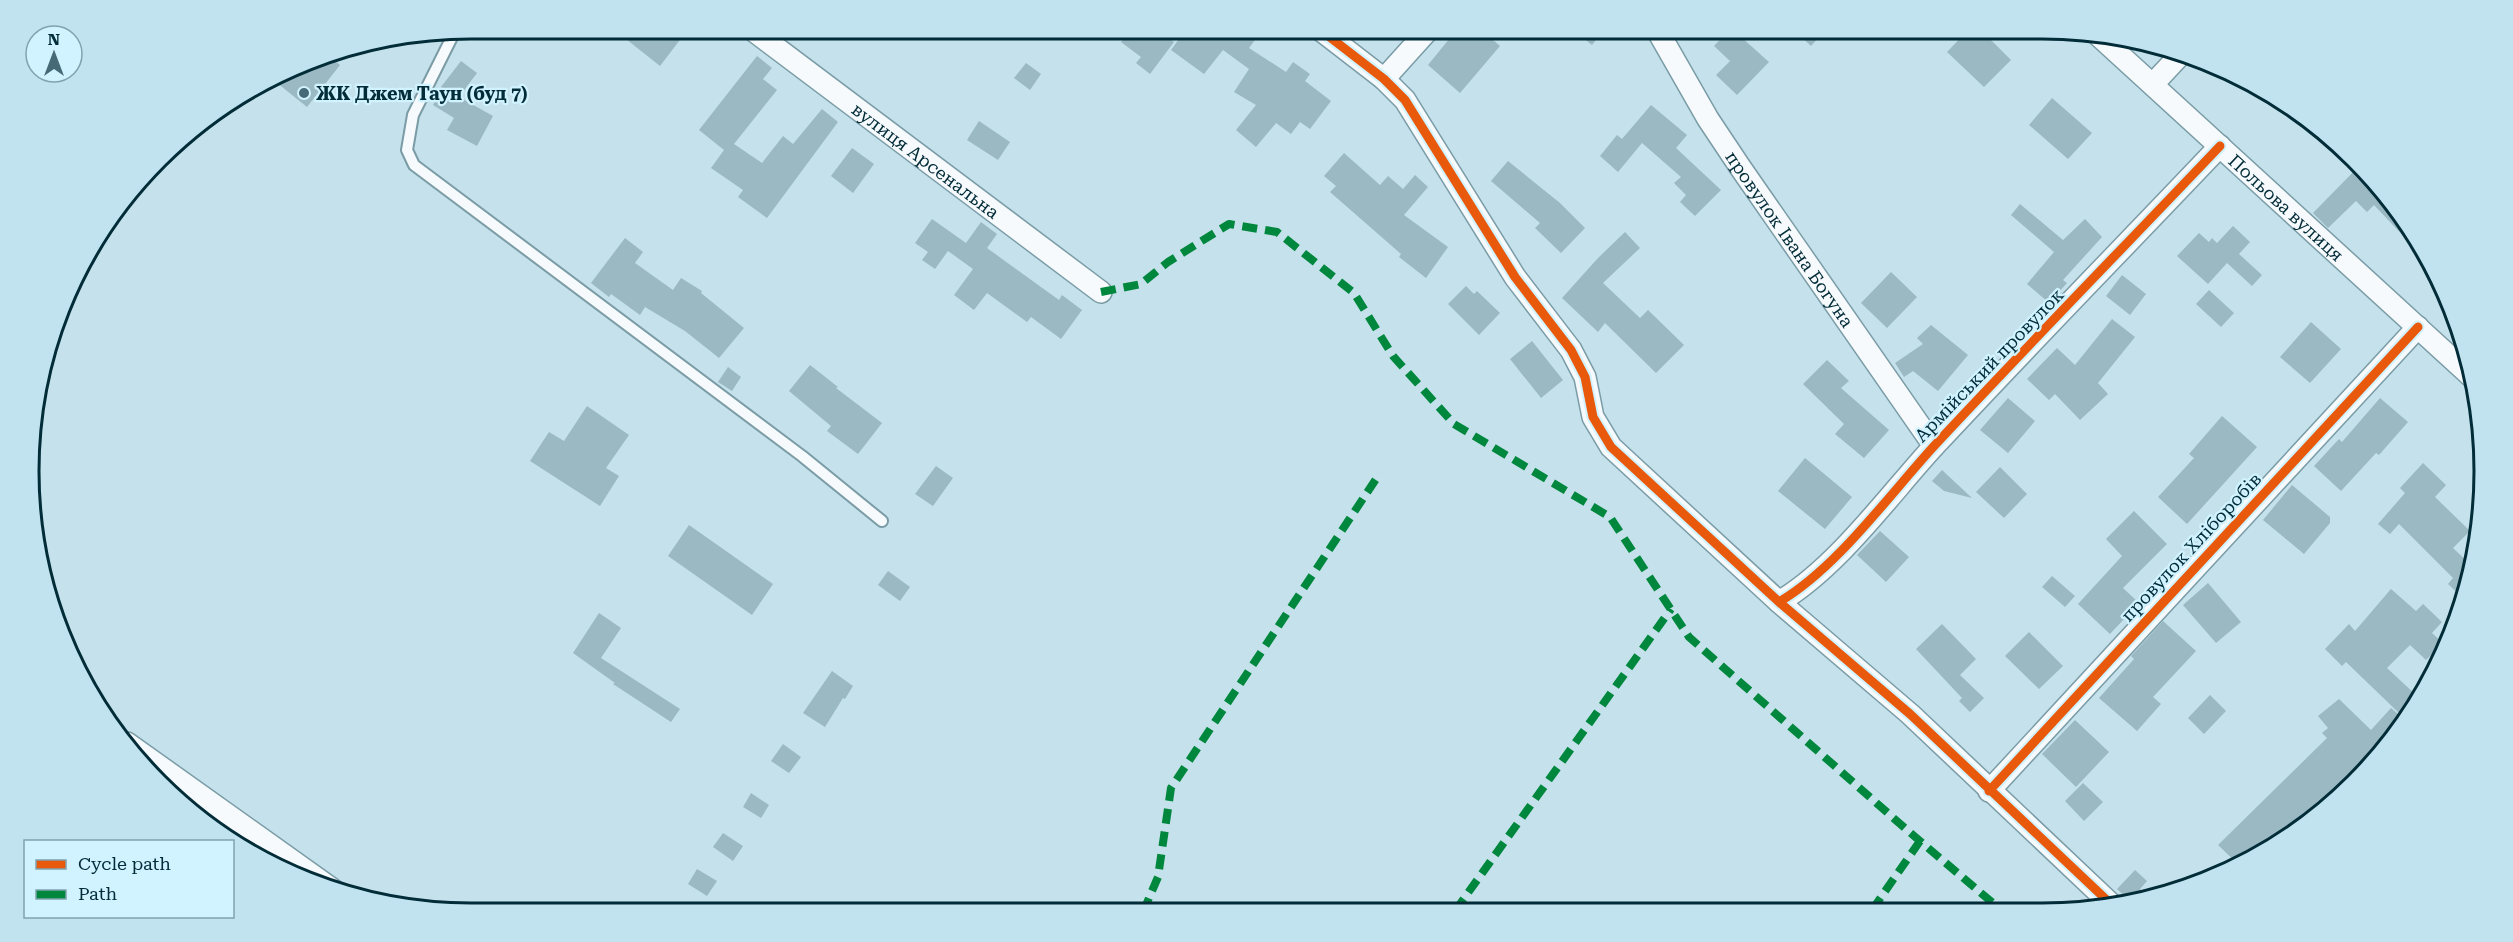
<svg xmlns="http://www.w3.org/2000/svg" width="2513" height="942" viewBox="0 0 2513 942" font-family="'Roboto Serif',serif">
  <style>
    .building { fill: #9bb9c3 }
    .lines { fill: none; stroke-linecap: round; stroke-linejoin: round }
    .service-casing { stroke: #7a9ca6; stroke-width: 14 }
    .minor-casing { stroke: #7a9ca6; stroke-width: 24 }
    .service { stroke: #f6fafc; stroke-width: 10 }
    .minor { stroke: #f6fafc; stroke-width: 21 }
    .quiet { stroke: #00873e; stroke-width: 8; stroke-dasharray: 15 8; stroke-linecap: butt }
    .cycleway-casing { stroke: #d1f3ff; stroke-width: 13 }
    .cycleway { stroke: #e8590c; stroke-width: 9 }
    .poi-dot { fill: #466b77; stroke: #d1f3ff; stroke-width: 2 }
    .labels { text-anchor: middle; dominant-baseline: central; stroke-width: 4.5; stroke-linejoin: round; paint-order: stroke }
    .poi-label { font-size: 18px; font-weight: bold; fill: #012c38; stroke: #d1f3ff; text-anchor: start }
    .street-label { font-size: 18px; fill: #012c38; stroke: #d1f3ff }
    .rim { fill: none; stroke: #012c38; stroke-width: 3 }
  </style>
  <rect width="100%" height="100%" fill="#c5e1eb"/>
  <path class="building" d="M634,28H689L660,66L626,39Z
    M1132,28H1137L1153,40L1159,31L1174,42L1150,74L1136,63L1141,57L1121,42Z
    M1187,28H1264L1249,48L1286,72L1293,62L1310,74L1305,81L1331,101L1310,129L1300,122L1291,134L1276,123L1256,147L1236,130L1256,105L1234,92L1249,69L1223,50L1204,74L1171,50Z
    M1458,28H1479L1500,46L1460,93L1428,65Z
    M1571,28H1605L1592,45Z
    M1731,28L1769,62L1737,95L1716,75L1730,61L1714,46Z
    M1792,28H1827L1811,46Z
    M1970,28H1979L2011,60L1984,87L1947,52Z
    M325,53L340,65L307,107L271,78Z
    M757,56L772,68L763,79L777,90L734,144L762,163L783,136L793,144L822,109L838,122L767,218L738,197L743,190L711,168L724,150L699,130Z
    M461,61L477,73L459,97L493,116L477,146L447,130L454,118L433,105L443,89L441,87Z
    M1026,63L1041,74L1030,90L1014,78Z
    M2052,98L2092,133L2068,159L2029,125Z
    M1651,105L1687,135L1676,148L1721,190L1695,216L1680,202L1686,195L1674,183L1681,177L1642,143L1618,172L1600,156L1617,135L1622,139Z
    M979,121L1010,142L998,160L967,140Z
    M852,148L874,164L853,193L831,176Z
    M1344,153L1380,185L1388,176L1403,189L1415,175L1428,187L1404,215L1448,247L1426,278L1399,257L1401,254L1330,192L1336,186L1324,176Z
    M1508,161L1560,203L1585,228L1561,253L1535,228L1540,223L1491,181Z
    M2360,165L2375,180L2415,235L2408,241L2374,205L2367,212L2356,201L2328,228L2313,213Z
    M2020,204L2063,240L2085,219L2102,237L2063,280L2067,283L2049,303L2027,284L2054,252L2011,215Z
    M932,219L966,243L981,222L997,234L987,248L1059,300L1062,295L1082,310L1061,339L1031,317L1027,322L987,293L974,310L954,295L973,269L948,251L935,269L922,260L928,252L915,243Z
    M2233,226L2250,242L2239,254L2262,275L2252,286L2227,263L2208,284L2177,256L2199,233L2209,242L2212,238L2217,243Z
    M1625,232L1640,248L1603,283L1640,318L1648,310L1684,345L1656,373L1605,323L1598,332L1562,298L1598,258Z
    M625,238L643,252L635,263L673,290L681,278L702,291L701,293L744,328L719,358L685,331L645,307L640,315L611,294L609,297L591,283Z
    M1891,272L1917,297L1887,328L1861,303Z
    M2122,275L2146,294L2130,315L2106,296Z
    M1466,286L1474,294L1477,291L1500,313L1479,335L1448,304Z
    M2209,290L2234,313L2221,327L2196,304Z
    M2112,319L2135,337L2098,383L2108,394L2080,420L2055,394L2049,400L2027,379L2057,348L2075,365Z
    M2311,322L2341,349L2310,383L2280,357Z
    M1931,325L1968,355L1938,391L1913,371L1904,377L1895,363L1923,344L1917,338Z
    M1532,341L1563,380L1541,398L1510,359Z
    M1827,360L1849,381L1841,388L1889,430L1864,458L1835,434L1844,424L1803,384Z
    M810,365L838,387L836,388L882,423L858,454L827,431L831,426L789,391Z
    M728,367L741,377L732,391L718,382Z
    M2008,398L2035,421L2008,453L1980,430Z
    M2380,398L2408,422L2379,455L2376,453L2341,491L2314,466L2339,439L2342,442Z
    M587,406L629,435L606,468L619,476L600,506L530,461L549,432L564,441Z
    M2222,416L2257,447L2187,524L2158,497L2194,458L2189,454Z
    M1805,458L1852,497L1825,529L1778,491Z
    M2423,463L2446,485L2435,497L2470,531L2453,548L2473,567L2469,586L2464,599L2448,584L2453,578L2399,524L2390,534L2378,524L2405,493L2400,488Z
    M936,466L953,478L933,506L915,494Z
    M2000,467L2027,494L2004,518L1976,492Z
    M1942,470L1972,498L1944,491L1932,481Z
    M2292,485L2330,517V523L2304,554L2263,520Z
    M2134,511L2167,544L2123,588L2139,603L2110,634L2078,604L2122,556L2106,539Z
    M689,525L773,584L752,615L668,556Z
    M1880,531L1909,557L1886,582L1857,555Z
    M888,571L910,587L900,601L878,585Z
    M2052,576L2075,596L2065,607L2042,587Z
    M2208,583L2241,622L2216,643L2183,605Z
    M2391,589L2416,611L2423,604L2442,622L2432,633L2443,643L2426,660L2410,645L2387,668L2416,695L2399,713L2346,662L2342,666L2325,649L2349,624L2355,631Z
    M599,613L621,628L601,658L680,709L671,722L613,684L615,683L573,653Z
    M2163,621L2196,651L2153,697L2161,704L2137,731L2099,698L2134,659L2131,656Z
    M1942,624L1976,659L1960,675L1984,698L1970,712L1959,701L1962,698L1916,649Z
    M2029,632L2063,666L2039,689L2005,656Z
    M832,671L853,686L845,699L843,698L825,727L803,713Z
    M2210,695L2226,711L2204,734L2188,718Z
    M2339,699L2371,730L2391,708L2406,721L2299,827L2240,866L2218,845L2327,738L2322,733L2328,728L2318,716Z
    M2075,720L2109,752L2076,787L2042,754Z
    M783,744L801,757L789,773L771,761Z
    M2083,783L2103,802L2084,821L2065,801Z
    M751,793L769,805L761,818L743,807Z
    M723,833L743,846L733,861L713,847Z
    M697,869L717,881L707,896L688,884Z
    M2135,870L2147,881L2140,889L2147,895L2130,901L2117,889Z"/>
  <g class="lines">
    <g class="service-casing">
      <path id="service" d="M455,31L413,115L407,150L414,165L802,456L882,521"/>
    </g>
    <g class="minor-casing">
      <g id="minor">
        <path id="s1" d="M750,28L1101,292"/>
        <path d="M1318,28L1384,79L1405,100L1515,277L1571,350L1585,377L1593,417L1611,447L1779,602L1910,714L2113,906"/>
        <path id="s2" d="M1656,28L1708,119L1740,167L1934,446"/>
        <path id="s3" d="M2099,36L2473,378"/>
        <path d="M1384,79L1430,28"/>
        <path d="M2153,84L2182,53"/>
        <path d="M1779,602C1837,568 1889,495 1935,445C2029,344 2125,246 2220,146"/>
        <path d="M127,743L332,889"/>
        <path d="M1989,791L2418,327"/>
      </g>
    </g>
    <use href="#service" class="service"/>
    <use href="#minor" class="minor"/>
    <path class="quiet" d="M1101,292L1141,284L1168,262L1229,224L1277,232L1354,293L1393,356L1454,424L1610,517L1689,637L1907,830L2001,910
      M1872,910L1920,841
      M1455,911L1671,609
      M1143,912L1158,877L1171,788L1380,473"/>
    <g class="cycleway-casing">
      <path id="cycleway" d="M1318,28L1384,79L1405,100L1515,277L1571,350L1585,377L1593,417L1611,447L1779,602L1910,714L2113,906
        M1779,602C1837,568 1889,495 1935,445C2029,344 2125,246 2220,146
        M1989,791L2418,327"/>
    </g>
    <use href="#cycleway" class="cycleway"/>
  </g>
  <circle class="poi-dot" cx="304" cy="93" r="6"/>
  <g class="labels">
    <g class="poi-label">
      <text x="316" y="93">ЖК Джем Таун (буд 7)</text>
    </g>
    <g class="street-label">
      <text stroke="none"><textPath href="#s1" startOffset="220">вулиця Арсенальна</textPath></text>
      <text stroke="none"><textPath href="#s3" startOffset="254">Польова вулиця</textPath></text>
      <text stroke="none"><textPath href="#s2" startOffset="250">провулок Івана Богуна</textPath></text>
      <text transform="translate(1989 365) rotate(-46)">Армійський провулок</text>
      <text transform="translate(2191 547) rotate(-47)">провулок Хліборобів</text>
    </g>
  </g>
  <path d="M0 0H2513V942H0ZM471 39H2042A432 432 0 0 1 2474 471V471A432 432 0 0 1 2042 903H471A432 432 0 0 1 39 471V471A432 432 0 0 1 471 39Z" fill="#c0e3ef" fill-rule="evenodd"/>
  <path class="rim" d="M471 39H2042A432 432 0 0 1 2474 471V471A432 432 0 0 1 2042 903H471A432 432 0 0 1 39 471V471A432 432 0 0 1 471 39Z"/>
  <rect x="24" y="840" width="210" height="78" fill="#d1f3ff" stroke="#7ea3af" stroke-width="1.5"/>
  <rect x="36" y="860" width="30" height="9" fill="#e8590c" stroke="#7ea3af" stroke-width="1.5"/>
  <text x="78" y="870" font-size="18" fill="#012c38">Cycle path</text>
  <rect x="36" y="890" width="30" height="9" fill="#00873e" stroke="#7ea3af" stroke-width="1.5"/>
  <text x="78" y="900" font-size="18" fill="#012c38">Path</text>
  <g transform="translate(54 54)"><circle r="28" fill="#d1f3ff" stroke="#7ea3af" stroke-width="1.5"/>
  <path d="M0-4.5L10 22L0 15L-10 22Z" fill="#466b77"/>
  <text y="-9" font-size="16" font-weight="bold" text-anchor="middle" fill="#012c38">N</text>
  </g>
</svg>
